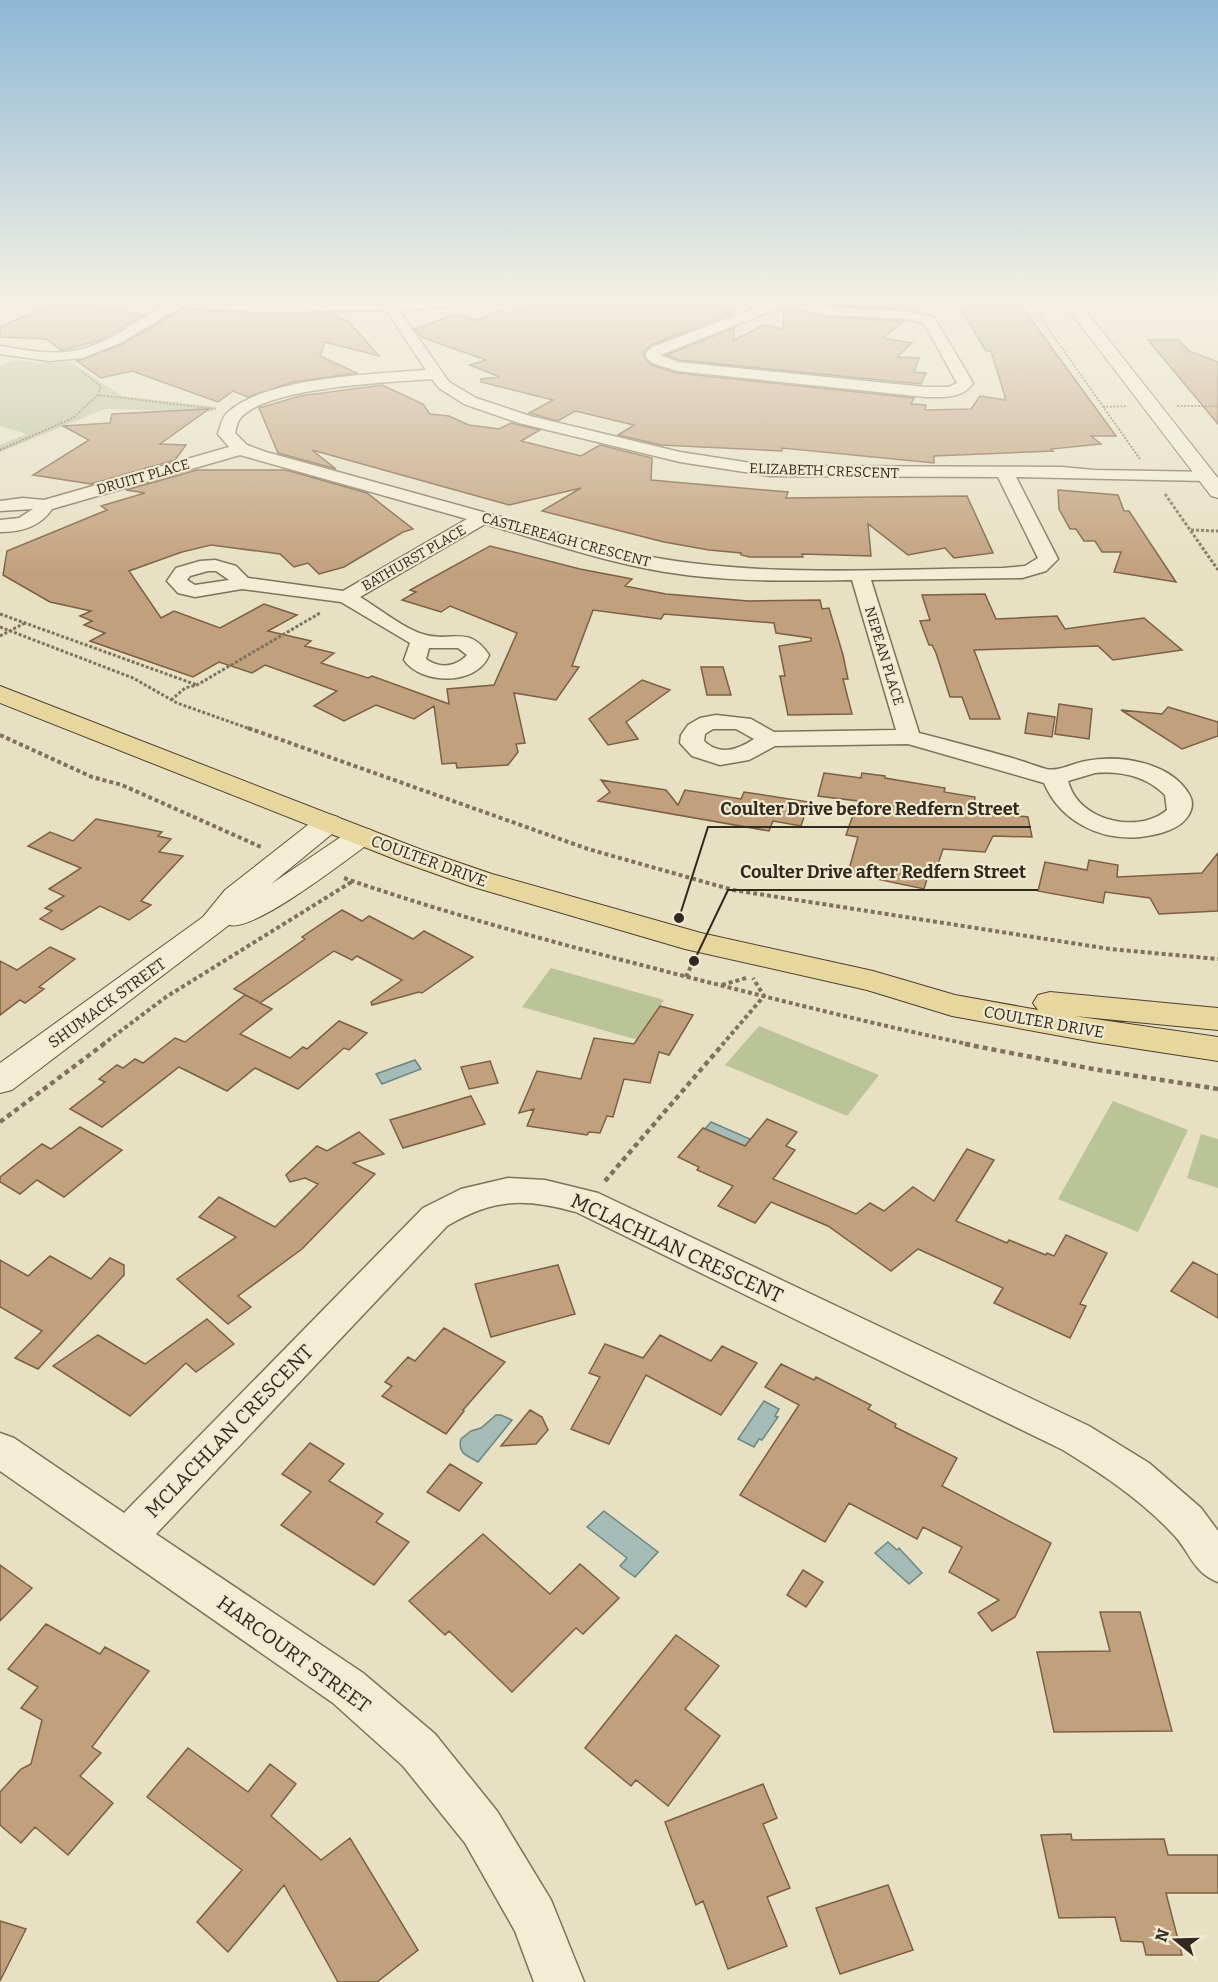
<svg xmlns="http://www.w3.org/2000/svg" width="1218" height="1982" viewBox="0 0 1218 1982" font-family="Bitter,serif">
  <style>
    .green { fill: #bac498 }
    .water { fill: #a4bbb6; stroke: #6c8783; stroke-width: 1.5 }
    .building { fill: #c1a07d; stroke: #7b6044; stroke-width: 1.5 }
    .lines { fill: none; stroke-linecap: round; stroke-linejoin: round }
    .street-casing { stroke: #7f725c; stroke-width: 3 }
    .secondary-casing { stroke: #61533f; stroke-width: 2 }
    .primary-casing { stroke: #4d402f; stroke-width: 2 }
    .path-far3 { stroke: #7f725c; stroke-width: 2; stroke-dasharray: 2 1.5; stroke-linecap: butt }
    .path-far2 { stroke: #7f725c; stroke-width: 3; stroke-dasharray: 3 2; stroke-linecap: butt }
    .path-far1 { stroke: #7f725c; stroke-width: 4; stroke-dasharray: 4 3; stroke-linecap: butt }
    .path { stroke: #7f725c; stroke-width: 4.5; stroke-dasharray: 5 4; stroke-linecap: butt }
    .street { fill: #f4edd4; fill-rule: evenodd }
    .secondary { fill: #f4edd4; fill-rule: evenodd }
    .primary { fill: #e7d79e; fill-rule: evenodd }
    .labels { text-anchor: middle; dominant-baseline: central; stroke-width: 4.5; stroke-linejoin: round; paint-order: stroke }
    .far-street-label { font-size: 14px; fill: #31291e; stroke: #f0ead1 }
    .street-label { font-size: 16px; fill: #31291e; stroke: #f0ead1 }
    .near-street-label { font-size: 20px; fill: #31291e; stroke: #f0ead1 }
    .leader { fill: none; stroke: #31291e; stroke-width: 2 }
    .callout-dot { fill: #31291e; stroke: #f0ead1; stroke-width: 2 }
    .callout-label { font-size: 18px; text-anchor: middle; font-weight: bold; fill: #31291e; stroke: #f0ead1; stroke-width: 4.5; stroke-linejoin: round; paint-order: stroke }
  </style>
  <rect width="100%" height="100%" fill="#e7e0c2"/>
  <path class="green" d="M13,360L36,363L70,362L122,396L217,407L211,412L105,409L0,452V445L27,434L0,426V366Z
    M551,968L664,1000L638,1040L522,1007Z
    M759,1026L879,1075L847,1116L725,1065Z
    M1113,1101L1188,1130L1138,1232L1058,1199Z
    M1201,1134L1218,1139V1188L1187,1178Z"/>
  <path class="water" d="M415,1060L421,1069L382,1084L376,1074Z
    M711,1122L759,1143L753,1150L705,1129Z
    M764,1401L779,1409L775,1416L778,1417L762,1440L759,1439L754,1447L738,1439Z
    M496,1415H501L512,1420L478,1462C467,1456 457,1453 461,1439L471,1431L481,1428Z
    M604,1511L658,1552L635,1577L620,1566L627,1558L587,1527Z
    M888,1542L897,1550L899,1548L922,1573L909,1584L875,1553Z"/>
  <path class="building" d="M185,297H328L331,301L290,302Z
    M578,297H686L734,312L651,345L644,351V357L651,365L677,373L914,398L911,404L926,405L925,410L971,409L980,396L1006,400L991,351H986L953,297H1015L1116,436H1091L1101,444L1051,449L1053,451L934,456V463L782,448V451L661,445L618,435L634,425L575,411L558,421L529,413L553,400L481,382V379L500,377L470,365L486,360L421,337L415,329L456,314L475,320L501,311L508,313L525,307L561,306L578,302Z
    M799,297H933L916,311L826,305Z
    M56,302L117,309L144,315L100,340L68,349L61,350L46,339L0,337V327Z
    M787,307L826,317L904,321L883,338L912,343L897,357L919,358L914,372L926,373L921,384L679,360L666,355L734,328V340L764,325L783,329L784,309Z
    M182,309L258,314L336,313V317L348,321L379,356L325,342L320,356L357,373L293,382L248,397L233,391L218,402L132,371L101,378L77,361L121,345Z
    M1148,340H1179L1189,351L1218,362V424Z
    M382,385L423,404L430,414L449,416L469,425L499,429L511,423L540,430L521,441L581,456L600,445L652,458L651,480L788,492L786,498L967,496L993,553L954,558L945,548L908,555L868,524L871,556L802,554L803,557H750L741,555V553L709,550L664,542L542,511L581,488L509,505L312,450L336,469L278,453L259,408L300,396Z
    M209,409L160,444L186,445L175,460L91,484L33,475L89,440L63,426L110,423L112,414Z
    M197,470H286L367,493L413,529L403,532L344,567L319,574L308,563L294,567L280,554L211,545L182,552L129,571L161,618L174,611L220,628L264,604L297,615L268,631L311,641L305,646L334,653L321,663L368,678L372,676L449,704L447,689L494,685L517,633L450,606L441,612L402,600L416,592L410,590L490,546L580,569L632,579L625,586L666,594L748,601L820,600L822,609L829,608L843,655L848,679H843L852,714L788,715L780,676H785L779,646L811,641V638L776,633L774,623L664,614L661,619L593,610L572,666L579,667L556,700L514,693L525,743L516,744L518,752L508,765L457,768L456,763L442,764L434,706L414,719L376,705L344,721L314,706L337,691L265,665L252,673L219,662L193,677L90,641L105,633L84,625L92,621L80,616L91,611L50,602L3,575L7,551L107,510L101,506L145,493L126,490Z
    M1058,490L1118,495L1124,511H1129L1176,582L1114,572L1121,552H1102L1095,541H1084L1076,529H1070L1059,509Z
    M985,594L996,619L1057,616L1065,629L1144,618L1182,650L1113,660L1098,646L974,650L1000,719H970L962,697H950L936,653L932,645H929L920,621L930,620L922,595Z
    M701,667H723L731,695H707Z
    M642,680L670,690L626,722L638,739L608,745L589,719Z
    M1059,704L1092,709L1089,739L1055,734Z
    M1168,707L1218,722V736L1182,749L1121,710L1162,714Z
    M1028,713L1055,717L1052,737L1025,733Z
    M824,773L861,778L862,773L885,776V778L945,788L944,792L975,797L974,804L1018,806L1020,816L1028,817L1032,837L993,836L985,852L943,849L938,864L932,863L924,889L848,873L858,837L846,835L858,801L818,796Z
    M601,780L666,790L678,805L685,790L741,799L744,792L809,802L801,826L773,821L769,831L598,801L610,792Z
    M96,819L162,832L158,836L171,839L159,852L183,856L141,901L151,905L129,920L100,906L62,930L40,919L52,911L45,908L64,896L49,889L81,868L28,846L50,832L73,841Z
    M1218,853V911L1159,914L1150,898L1105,892L1103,903L1038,891L1045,862L1087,870L1089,860L1118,865L1117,877L1202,873Z
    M342,910L362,921L369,916L413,939L424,931L473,957L422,993L419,992L372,1005L371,1002L402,980L357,956L352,960L334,951L260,1003L272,1009L240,1034L290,1058L303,1047L307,1049L339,1021L367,1033L349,1050L344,1048L298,1089L255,1068L227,1091L179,1067L102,1127L70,1109L105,1082L99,1079L117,1065L123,1068L135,1059L143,1063L175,1038L185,1042L245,995L259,1002L234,989L305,939L302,937Z
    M50,947L75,959L39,987L44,989L25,1003L20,1000L0,1015V961L17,970Z
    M660,1006L693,1015L669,1055L659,1052L650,1083L624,1079L613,1117L607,1116L600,1133L589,1132L587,1135L527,1126L534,1109L519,1113L537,1071L581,1079L594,1038L634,1044Z
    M490,1061L498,1083L469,1089L461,1067Z
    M471,1096L485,1124L403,1148L390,1120Z
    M767,1119L797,1132L786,1146L795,1150L773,1179L856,1214L870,1203L884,1211L913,1187L934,1201L967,1149L994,1160L956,1221L1007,1243L1009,1240L1046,1255L1047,1253L1054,1256L1066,1235L1107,1253L1080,1304L1086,1306L1070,1338L994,1303L1003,1288L918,1249L891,1271L828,1226L771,1202L755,1223L718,1206L733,1186L697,1170L699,1167L678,1157L703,1128L745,1146Z
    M80,1127L122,1150L64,1197L37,1180L20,1194L0,1182V1177L42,1144L51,1149Z
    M359,1132L384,1154L353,1163L375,1174L302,1249L238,1296L251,1307L228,1324L177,1279L236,1237L199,1217L219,1197L275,1227L318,1184L305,1178L290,1182L286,1175L317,1146L327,1151Z
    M50,1256L91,1279L110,1258L124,1265V1275L38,1369L15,1358L42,1331L0,1307V1260L28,1276Z
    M1193,1262L1218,1275V1318L1171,1291Z
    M558,1265L575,1314L491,1337L475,1284Z
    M207,1319L234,1344L196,1372L186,1363L130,1416L53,1366L98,1335L145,1364Z
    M444,1328L505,1362L463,1410L464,1411L446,1434L382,1396L392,1386L385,1382L408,1357L415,1361Z
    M660,1335L711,1361L722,1346L757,1363L721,1415L646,1375L609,1444L571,1429L600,1377L589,1373L605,1344L643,1358Z
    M781,1364L814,1380L816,1377L871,1405L868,1409L896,1424L895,1427L957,1458L942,1486L1051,1543L1015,1617L992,1631L978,1613L999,1600L949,1572L962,1547L923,1527L917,1539L849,1503L825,1542L740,1495L799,1405L765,1387Z
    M530,1410L542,1417L548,1430L536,1444L501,1446Z
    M310,1443L344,1464L329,1481L383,1514L376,1522L409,1542L374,1585L281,1525L311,1492L282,1474Z
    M450,1464L482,1483L459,1511L427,1492Z
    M483,1534L550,1594L580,1564L619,1598L583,1634L576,1628L512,1692L449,1631L445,1635L409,1601Z
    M0,1565L32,1588L0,1621Z
    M803,1570L823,1582L806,1607L787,1595Z
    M1100,1612H1140L1172,1731L1054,1732L1037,1652L1110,1651Z
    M46,1624L100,1654L105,1647L149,1671L92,1747L101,1753L80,1776L113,1803L68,1855L35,1827L21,1843L0,1825V1792L21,1769L31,1764L42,1720L21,1708L38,1687L8,1669Z
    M676,1635L719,1666L685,1709L720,1736L668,1806L636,1780L631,1786L585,1748Z
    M188,1748L248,1792L270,1764L296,1784L271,1816L321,1860L350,1838L418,1950L377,1982H338L284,1885L228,1952L197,1922L242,1870L147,1797Z
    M763,1784L777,1818L763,1824L790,1888L767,1897L787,1946L728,1969L703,1901L696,1905L665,1822Z
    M1071,1834L1072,1840L1164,1839L1168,1855H1218V1893H1166L1182,1955H1146L1143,1942L1121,1941L1115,1917L1059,1918L1041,1835Z
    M888,1885L913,1950L840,1974L816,1908Z
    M0,1921L26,1929L0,1981Z"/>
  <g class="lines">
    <g class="street-casing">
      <path id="street" d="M124,297L290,304L520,297L513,301L497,303L399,310L449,382L476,398L530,416L680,452L770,466L1062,467L1094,470L1212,472L1215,476L1212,480L1206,481L1016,477L1058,559L1046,571L1022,578L871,580L919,733C950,741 981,749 1012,758C1023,761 1035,766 1046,769C1059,772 1073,763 1086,761C1119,754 1170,762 1189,794C1195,804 1191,814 1183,822C1172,832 1154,835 1140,837C1100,841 1060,821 1044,783L908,744L775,746L749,760L720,765L692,756L680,743L681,735L688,725L700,718L716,715L751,719L774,732L896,730L852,580C789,581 727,582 665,572C604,562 544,541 485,524L360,597C379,608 405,630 426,635C453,642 469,625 489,655C477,686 421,685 404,660L410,643L341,602L242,589L195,597L178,593L167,581L176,568L200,561L215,560L236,566L248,578L343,591L467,519L240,455L52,509C40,527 21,532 0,532V520L19,518L33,509L0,511V501L23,498L44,500L229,447L218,434C220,427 222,418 227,413C265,377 375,374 426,370L386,310L258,312L181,307L120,343L83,358L49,361L0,354V346C25,350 53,356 78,350C109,343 137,321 164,305L131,301ZM432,379L439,388L464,404L519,423L680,462L770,476L998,477L1038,558L1025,566L1003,568C880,569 752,579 631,553L266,452L247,445L235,433C236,429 237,424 239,420C261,387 393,382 432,379ZM208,571H216L229,580L195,585L187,580L190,576ZM429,648H458L467,655C456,667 439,669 426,659ZM713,729H736L754,739C737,750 720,756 704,741L705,734ZM1095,773C1121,771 1146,776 1165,795L1167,810C1143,831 1095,824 1076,798C1072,793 1070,787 1068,781Z
        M765,297H789L826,307L907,311L934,317L973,383C963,399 943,397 926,397L677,371L652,363L646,357V353L652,347L773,301ZM787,305L826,315L907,319L924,323L957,383L949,387H926L678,362L660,355Z
        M508,1178L545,1180L598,1193L1089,1426L1149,1463L1201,1508L1218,1531V1582C1192,1572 1190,1551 1172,1533C1140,1499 1102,1474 1063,1450L576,1212C524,1198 494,1198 447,1226L156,1534L363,1673L435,1734L497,1811L551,1900L584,1982H534L515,1931L465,1843L403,1766L333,1703L0,1471V1433L14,1438L124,1513L423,1208L461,1189Z"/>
    </g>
    <g class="secondary-casing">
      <path id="secondary" d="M1059,297H1075L1218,478V498L1211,496Z
        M328,814L338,817L342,823L338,829L271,884L351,830L361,827L371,830L376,836L371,842C347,859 255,932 229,925L12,1090L0,1093V1063L203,917L225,890L318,817Z"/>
    </g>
    <g class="primary-casing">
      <path id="primary" d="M0,686L422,850L492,874L701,933L873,971L955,995L1038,1010L1033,1003L1038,995L1050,992L1218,1008V1030L1074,1016L1218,1037V1061L1094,1042L952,1016L867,990L685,949L470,886L402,862L0,703Z"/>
    </g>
    <path class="path-far3" d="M86,297L111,301
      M1026,297L1140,459
      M532,301L557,297
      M937,304L1049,303
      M82,372L101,386L98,395L216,409
      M1177,406H1218
      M1103,407L1127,406
      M0,450L73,418L98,395"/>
    <path class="path-far2" d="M1165,494L1218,570
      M1191,530L1218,531
      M0,614L197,685
      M0,627L133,678L177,703L253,730
      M0,636L25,623
      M171,700L185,688L197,685L320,613"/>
    <path class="path-far1" d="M248,728L588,849L733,890L1110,949L1218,959
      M0,735L92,777L122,785L261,847
      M344,878C453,916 564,945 676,974C774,999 873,1024 972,1045
      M686,977L692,964
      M722,985L746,978
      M102,1045L166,997L353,881
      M722,1045L764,996L753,978"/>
    <path class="path" d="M965,1044L1093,1069L1218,1089
      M0,1122L104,1044
      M605,1181L723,1044"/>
    <use href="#street" class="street"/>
    <use href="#secondary" class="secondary"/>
    <use href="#primary" class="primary"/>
  </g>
  <linearGradient id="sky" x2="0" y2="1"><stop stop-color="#8db7d4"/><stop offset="0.52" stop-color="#f4f1e4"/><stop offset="1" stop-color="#f4f1e4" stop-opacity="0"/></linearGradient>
  <rect width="1218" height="575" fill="url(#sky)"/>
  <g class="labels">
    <g class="far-street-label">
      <text transform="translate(824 471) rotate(2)">ELIZABETH CRESCENT</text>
      <text transform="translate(143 477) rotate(-16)">DRUITT PLACE</text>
      <text transform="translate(566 540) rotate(15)">CASTLEREAGH CRESCENT</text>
      <text transform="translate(414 558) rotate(-30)">BATHURST PLACE</text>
      <text transform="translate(884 656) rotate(73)">NEPEAN PLACE</text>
    </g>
    <g class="street-label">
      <text transform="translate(429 861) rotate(20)">COULTER DRIVE</text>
      <text transform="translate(107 1003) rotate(-36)">SHUMACK STREET</text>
      <text transform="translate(1044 1022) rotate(10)">COULTER DRIVE</text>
    </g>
    <g class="near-street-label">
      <text transform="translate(677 1248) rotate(25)">MCLACHLAN CRESCENT</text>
      <text transform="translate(229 1431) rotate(-46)">MCLACHLAN CRESCENT</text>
      <text transform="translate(294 1654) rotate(36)">HARCOURT STREET</text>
    </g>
  </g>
  <path class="leader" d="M679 918L708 827H1031M694 961L728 890H1038"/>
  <g class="callout-dot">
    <circle cx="679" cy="918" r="6"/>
    <circle cx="694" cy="961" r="6"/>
  </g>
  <g class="callout-label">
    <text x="870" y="815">Coulter Drive before Redfern Street</text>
    <text x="883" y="878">Coulter Drive after Redfern Street</text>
  </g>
  <g transform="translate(1176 1940) rotate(289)" stroke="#f0ead1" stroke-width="4.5" paint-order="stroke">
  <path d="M0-4.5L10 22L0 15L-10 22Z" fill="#31291e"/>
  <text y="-9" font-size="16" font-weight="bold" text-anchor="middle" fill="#31291e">N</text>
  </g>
</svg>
